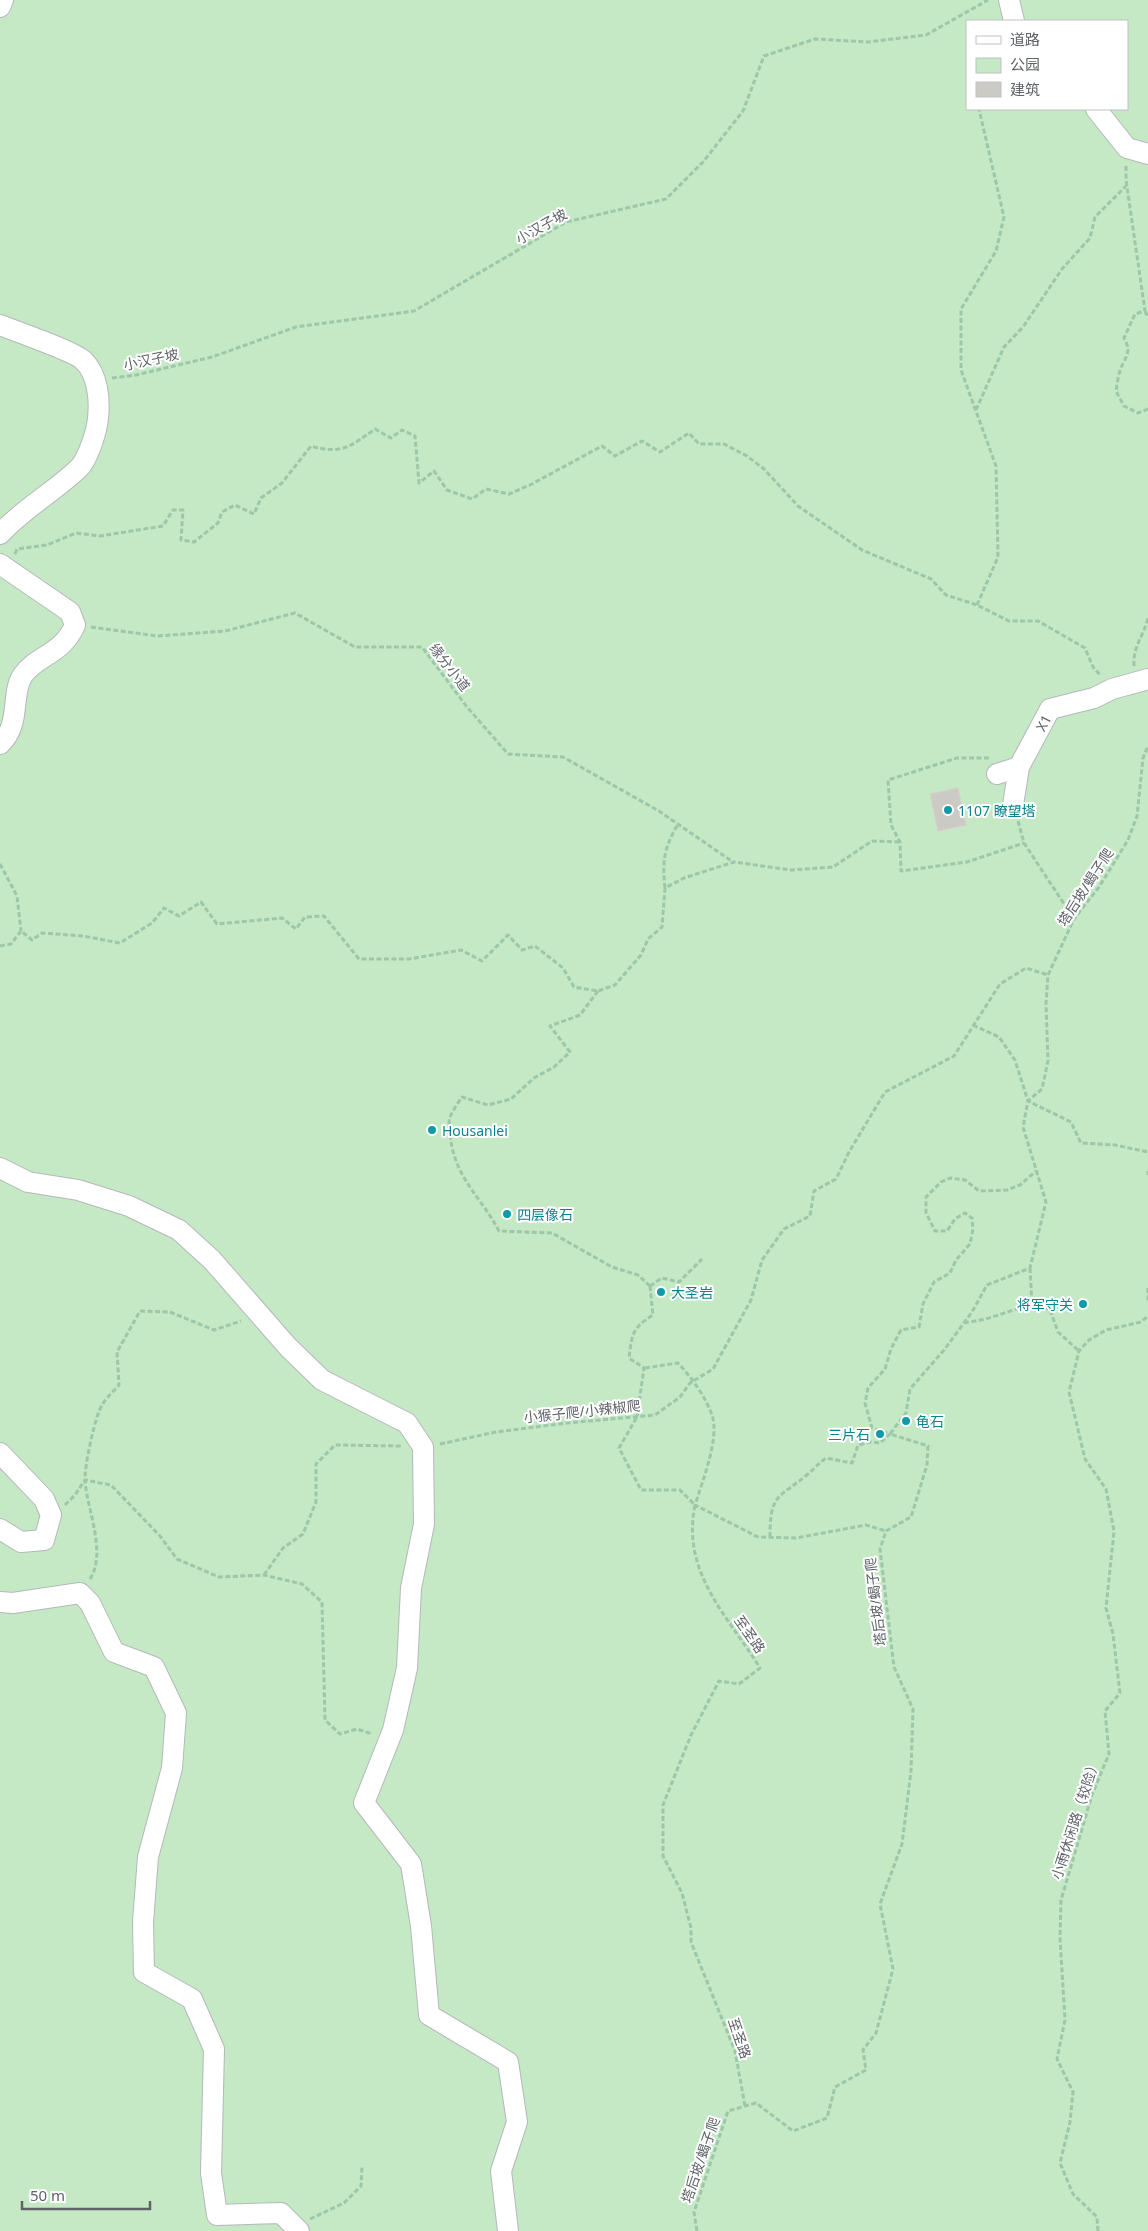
<svg xmlns="http://www.w3.org/2000/svg" width="1148" height="2231" viewBox="0 0 1148 2231" font-family="'Noto Sans','Noto Sans SC',sans-serif">
  <style>
    .green { fill: #c5e8c5; fill-rule: evenodd }
    .building { fill: #cccac5; stroke: #d6d1c6 }
    .lines { fill: none; stroke-linecap: round; stroke-linejoin: round }
    .minor-casing { stroke: #b5b8bc; stroke-width: 22 }
    .path { stroke: #9cc7a9; stroke-width: 3; stroke-dasharray: 5 2.5; stroke-linecap: butt }
    .minor { stroke: #fff; stroke-width: 20 }
    .culture-dot { fill: #0f9aa8; stroke: #fff; stroke-width: 2 }
    .labels { text-anchor: middle; dominant-baseline: central; stroke-width: 4; stroke-linejoin: round; paint-order: stroke }
    .street-label { font-size: 14px; fill: #5f6368; stroke: #fff }
    .culture-label { font-size: 14px; fill: #0d838f; stroke: #fff; text-anchor: start }
  </style>
  <rect width="100%" height="100%" fill="#f1efe8"/>
  <path class="green" d="M0,0H1148V2231H0ZM967,21H1127V109H967Z"/>
  <path class="building" d="M958,788L966,825L938,831L930,794Z"/>
  <g class="lines">
    <g class="minor-casing">
      <g id="minor">
        <path d="M1009,0L1014,21"/>
        <path d="M0,7L3,0"/>
        <path d="M1096,109L1127,148L1148,154"/>
        <path d="M0,325C15,331 76,352 84,361C98,375 100,400 98,418C97,431 88,459 79,468C54,492 24,508 0,534"/>
        <path d="M0,564L70,612L75,625C62,655 37,655 23,675C10,693 22,724 0,744"/>
        <path d="M997,774L1019,767"/>
        <path id="s1" d="M1013,805L1019,767L1050,709L1094,698L1112,689L1148,679"/>
        <path d="M0,1168L28,1182L78,1190L129,1206L179,1230L212,1260L288,1347L322,1380L407,1423L423,1447L424,1524L411,1588L407,1668L393,1730L364,1803L411,1864L421,1926L429,2015L508,2062L517,2122L501,2171L508,2231"/>
        <path d="M0,1453L44,1499L51,1515L44,1540L21,1542L0,1529"/>
        <path d="M0,1602L13,1603L80,1593L90,1603L114,1652L154,1667L176,1713L172,1768L148,1857L143,1922L144,1972L192,1999L214,2049L211,2173L217,2215L281,2213L299,2231"/>
      </g>
    </g>
    <path class="path" d="M1126,166V180L1145,311L1135,314L1124,338C1133,354 1124,357 1120,371C1118,377 1117,385 1116,391L1124,406L1138,413L1148,409
      M1145,311L1148,318
      M112,378L136,375L212,357L296,327L414,311L566,222L666,199L703,162L743,111L764,56L815,39L868,42L926,35L988,0
      M976,410L1004,347L1023,327L1062,269L1090,238L1095,217L1126,186
      M15,554L17,549L47,545L76,533L100,536L163,526L173,510H183L181,540L194,542L218,523L222,512L235,505L254,514L261,498L282,483L311,446C342,455 351,446 375,429L391,438L402,430L415,436L419,483L434,471L447,490L472,499L486,489L509,494L530,485L602,446L615,456L642,441L660,452L689,433L699,444H724L747,456L764,469L798,506L862,550L931,579L946,595L977,605L1009,621H1038L1085,648L1093,667L1100,675
      M977,605L998,557L996,466L961,370V309L996,251L1004,217L979,109
      M91,627L157,636L225,631L295,613L355,647H422L467,707L508,754L563,757L659,811L733,862
      M1134,666C1133,645 1143,638 1148,618
      M989,758H957L888,780L891,825L900,842L901,871L967,862L1024,843
      M1018,821L1024,843L1074,919
      M0,864L17,896L21,931
      M665,888C662,861 664,848 678,824
      M0,946L11,944L21,931L32,940L42,933L83,936L120,943L152,923L164,908L179,916L201,902L217,924L282,918L296,929L305,917L324,916L359,959H409L461,950L482,961L508,935L522,950L535,946L563,968L574,987L598,991L615,985L641,955L648,939L662,927L665,888L684,878L734,862L791,870L833,867L872,841L900,842
      M598,991L580,1015L550,1026L570,1052L554,1067L534,1078L511,1099L488,1105L462,1097C458,1103 453,1110 450,1117C448,1121 450,1128 450,1132C453,1177 480,1195 499,1231L552,1233L612,1267L638,1275L650,1286
      M973,1025L999,1037L1015,1060L1028,1101L1071,1122L1081,1143L1115,1145L1148,1152
      M1148,1171V1175
      M1030,1268L1032,1304
      M650,1286L653,1315C632,1328 632,1334 629,1358L644,1368L637,1417L619,1448L641,1490H680L695,1505C681,1573 728,1616 760,1668L739,1684L719,1681L691,1735L663,1805V1856L682,1893L691,1928V1942L735,2051L745,2106
      M650,1286L662,1278L679,1282L702,1259
      M1148,1288V1303
      M964,1323L986,1319L1032,1304L1050,1310L1058,1332L1079,1351
      M645,1368L678,1363C692,1378 705,1396 712,1415C720,1438 702,1482 695,1505L758,1537L796,1538L866,1525L886,1531
      M440,1444L496,1432L567,1423L655,1415L680,1397L690,1383L713,1369L751,1300L762,1260L784,1229L810,1216L814,1191L836,1179L849,1152L885,1092L954,1056L1000,984L1026,968L1048,975
      M65,1505L75,1495L85,1480L111,1485L160,1536L177,1559L219,1577L264,1575L302,1584L322,1602L325,1720L340,1734L357,1729L372,1734
      M770,1537C770,1493 778,1499 808,1474C814,1469 819,1463 826,1458L852,1463L858,1445L871,1442L880,1443L890,1434L872,1428L865,1403L868,1388L885,1369L891,1349L901,1330L919,1327L923,1304L934,1282L950,1273L956,1260L970,1244L973,1229L972,1218L965,1213L955,1219L947,1231H935L926,1213V1197L941,1182L950,1178L965,1180L979,1191L1007,1190L1020,1185L1036,1171
      M264,1575L283,1548L303,1534L316,1502V1464L335,1445L402,1446
      M90,1579C107,1553 87,1509 85,1481C84,1468 95,1416 102,1405C106,1398 114,1391 119,1385L117,1352L140,1311L170,1312L214,1330L241,1321
      M310,2219L344,2203L361,2186L362,2166
      M697,2231L694,2212L728,2111L756,2103L793,2131L827,2118L835,2087L866,2070L863,2050L876,2033L893,1969L880,1904L902,1844L911,1771L913,1709L894,1667L880,1549L886,1531L911,1517L927,1465L928,1446L890,1434L906,1413L910,1389L944,1350L972,1312L987,1285L1030,1268L1046,1202L1023,1127L1028,1101L1042,1089L1048,1061L1046,1004L1048,975L1074,919L1099,887L1128,840L1137,816L1143,758L1148,746
      M1098,2231L1097,2217L1073,2194L1060,2163L1070,2122L1073,2092L1057,2059L1065,2020L1060,1938L1061,1900L1092,1795L1109,1754L1105,1711L1120,1693L1113,1634L1106,1608L1114,1531L1106,1489L1085,1459L1069,1392L1079,1351L1089,1340L1106,1330L1141,1322L1148,1316"/>
    <use href="#minor" class="minor"/>
  </g>
  <g class="culture-dot">
    <circle cx="948" cy="810" r="5"/>
    <circle cx="432" cy="1130" r="5"/>
    <circle cx="507" cy="1214" r="5"/>
    <circle cx="661" cy="1292" r="5"/>
    <circle cx="1083" cy="1304" r="5"/>
    <circle cx="906" cy="1421" r="5"/>
    <circle cx="880" cy="1434" r="5"/>
  </g>
  <g class="labels">
    <g class="street-label">
      <text transform="translate(541 226) rotate(-29)">小汉子坡</text>
      <text transform="translate(151 359) rotate(-12)">小汉子坡</text>
      <text transform="translate(450 667) rotate(52)">缘分小道</text>
      <text stroke="none"><textPath href="#s1" startOffset="89">X1</textPath></text>
      <text transform="translate(1085 887) rotate(-57)">塔后坡/蝎子爬</text>
      <text transform="translate(582 1411) rotate(-6)">小猴子爬/小辣椒爬</text>
      <text transform="translate(875 1602) rotate(-97)">塔后坡/蝎子爬</text>
      <text transform="translate(750 1634) rotate(55)">至圣路</text>
      <text transform="translate(1075 1819) rotate(-72)">小雨休闲路（较险）</text>
      <text transform="translate(740 2038) rotate(71)">至圣路</text>
      <text transform="translate(700 2160) rotate(-71)">塔后坡/蝎子爬</text>
    </g>
    <g class="culture-label">
      <text x="958" y="810">1107 瞭望塔</text>
      <text x="442" y="1130">Housanlei</text>
      <text x="517" y="1214">四层像石</text>
      <text x="671" y="1292">大圣岩</text>
      <text x="1073" y="1304" text-anchor="end">将军守关</text>
      <text x="916" y="1421">龟石</text>
      <text x="870" y="1434" text-anchor="end">三片石</text>
    </g>
  </g>
  <rect x="966" y="20" width="162" height="90" fill="#ffffff" stroke="#bfc1c3"/>
  <rect x="976" y="36" width="25" height="8" fill="#ffffff" stroke="#bfc1c3"/>
  <text x="1010" y="45" font-size="15" fill="#5f6368">道路</text>
  <rect x="976" y="58" width="25" height="15" fill="#c5e8c5" stroke="#bfc1c3"/>
  <text x="1010" y="70" font-size="15" fill="#5f6368">公园</text>
  <rect x="976" y="82" width="25" height="15" fill="#cccac5" stroke="#bfc1c3"/>
  <text x="1010" y="95" font-size="15" fill="#5f6368">建筑</text>
  <path d="M22 2201v8h128v-8" fill="none" stroke="#5f6368" stroke-width="2.5"/>
  <text x="30" y="2201" font-size="15" fill="#5f6368" stroke="#ffffff" stroke-width="4" paint-order="stroke">50 m</text>
</svg>
